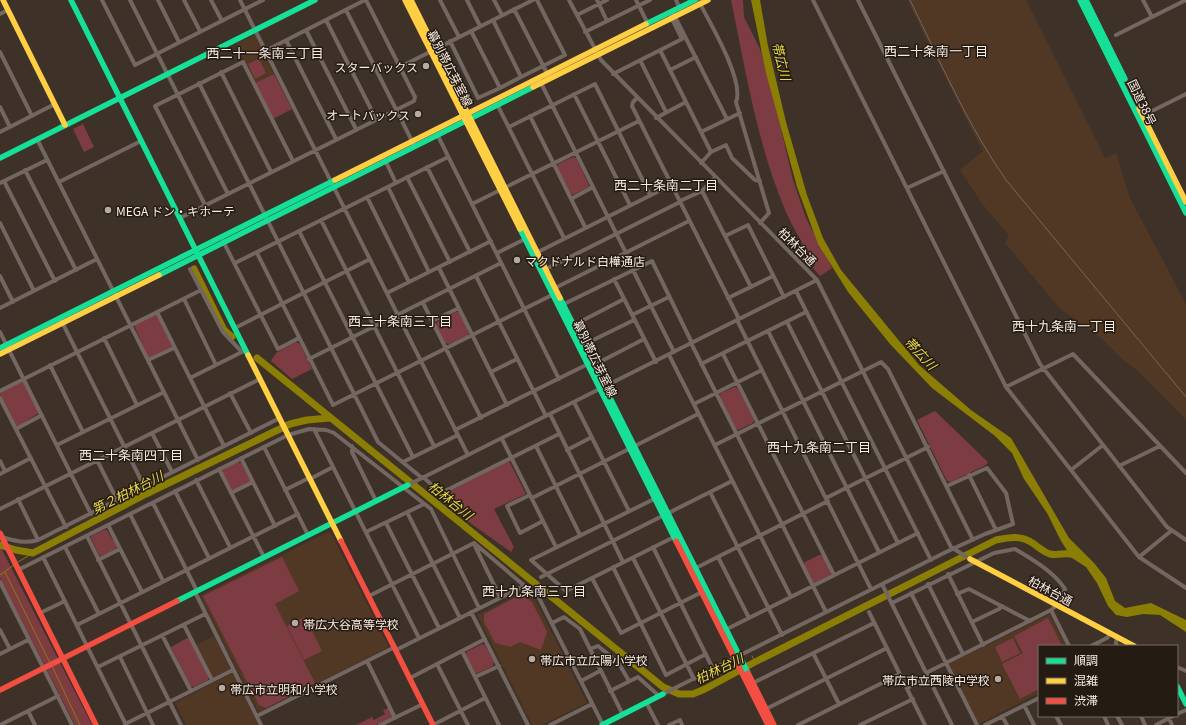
<svg xmlns="http://www.w3.org/2000/svg" width="1186" height="725" viewBox="0 0 1186 725" font-family="Georgia,'Noto Sans JP',serif">
  <style>
    .built { fill: #503824 }
    .green { fill: #7d3c42 }
    .water { fill: #8a7e05 }
    .lines { fill: none; stroke-linecap: round; stroke-linejoin: round }
    .stream { stroke: #8a7e05; stroke-width: 1 }
    .river { stroke: #8a7e05; stroke-width: 7 }
    .street { stroke: #746661; stroke-width: 4 }
    .fast { stroke: #16e098; stroke-width: 5.5 }
    .slow { stroke: #ffcf43; stroke-width: 5.5 }
    .jam { stroke: #f24e42; stroke-width: 5.5 }
    .rail { stroke: #746863; stroke-width: 1 }
    .poi-dot { fill: #b7aaa0; stroke: #241b13; stroke-width: 1.5 }
    .labels { text-anchor: middle; dominant-baseline: central; stroke-width: 3; stroke-linejoin: round; paint-order: stroke }
    .poi-label { font-size: 12px; fill: #f9ebe1; stroke: #241b13; text-anchor: start }
    .street-label { font-size: 12px; fill: #f9ebe1; stroke: #241b13 }
    .neighbourhood-label { font-size: 13px; fill: #f9ebe1; stroke: #241b13 }
    .water-label { font-size: 13px; font-style: italic; fill: #e9da4a; stroke: #241b13 }
  </style>
  <rect width="100%" height="100%" fill="#3d3128"/>
  <path class="built" d="M907,0H1026L1105,158L1116,153L1130,198L1186,304V420L1138,371L1123,360L1100,337L1060,309L1005,243L1009,235L983,205L960,170L983,151L971,129Z
    M255,35L274,74L255,83L236,44Z
    M328,532L331,533L389,647L259,713L201,598V595Z
    M523,592L536,601L587,703L542,725H532L477,615Z
    M1050,614L1066,646H1039V693L979,724L949,664Z
    M214,636L230,669L213,678L196,645Z
    M233,673L258,725H186L175,703Z"/>
  <path class="green" d="M731,0H743L744,17L761,51L768,73L793,180L806,218L832,268L820,276L813,268L815,265C805,248 794,230 786,212C757,144 746,72 731,0Z
    M259,59L266,73L255,79L248,64Z
    M274,74L292,109L273,119L255,83Z
    M83,124L94,147L84,152L73,129Z
    M573,157L576,158L589,185V187L573,195L571,194L557,168L558,164Z
    M456,312H459L469,333L468,335L449,344L445,343L436,325L437,322Z
    M156,314L172,347L148,358L134,325Z
    M296,342L300,344L312,369L292,379L271,361L276,353Z
    M23,381L39,413L18,426L16,425L0,395L1,392Z
    M735,387H737L754,420L753,423L738,430L736,429L720,396L721,393Z
    M935,411L988,462L986,465L951,482L947,481L917,420Z
    M509,461L526,494L494,509L514,547L511,552L470,523L441,495Z
    M236,462L241,463L251,482L233,490L231,489L222,472L223,469Z
    M106,529L117,546L116,549L101,556L99,555L91,538V536Z
    M0,546L92,725H75L0,578Z
    M819,555H823L831,572L830,575L815,583H813L804,565L805,562Z
    M282,557L299,591L275,604L315,683L266,708L259,705L203,596Z
    M522,594L532,602L547,632L541,650L520,642L511,647L495,643L484,622V614Z
    M305,617L322,651L304,660L287,626Z
    M1048,618L1062,646H1039V689L1020,699L1002,664L1023,653L1014,636Z
    M189,637L208,676V680L194,687L190,686L171,647Z
    M1013,638L1020,653L1002,662L995,647Z
    M482,644L485,645L494,662L493,666L478,673H474L466,656V652Z
    M388,708L392,717L376,725H356L372,717L374,720L385,714L383,710Z"/>
  <path class="water" d="M751,0H760L768,46L786,122L807,195L823,238L841,270L919,365L971,410L1011,438L1069,538L1094,563L1106,578L1115,601L1125,608L1151,603L1186,620V632L1160,615L1143,614L1127,617L1116,615L1108,606L1097,583L1086,567L1072,558L1061,541L1047,513L1024,479L1012,453L995,436L932,388L890,344L848,292L818,244L797,187L766,73Z"/>
  <g class="lines">
    <path class="stream" d="M18,562L33,553
      M5,572L50,663
      M0,575L14,565
      M752,656L755,662
      M52,666L80,725"/>
    <path class="river" d="M194,269L224,330L232,337
      M257,358L663,687L679,694H693L705,689L755,662L996,540C1010,537 1022,535 1034,544C1039,548 1044,552 1050,554C1060,556 1068,551 1077,556
      M0,545L16,550L33,553L146,494L290,424L307,420L330,418"/>
    <path class="street" d="M102,0L135,65L263,0
      M130,0L228,194
      M158,0L179,42
      M184,0L200,31
      M211,0L222,21
      M240,0L468,455
      M440,0L459,37
      M467,0L480,26
      M494,0L502,15
      M569,0L601,60L817,280L951,547L970,559
      M597,0L607,21
      M636,0L648,24
      M676,0L680,9
      M698,0C709,21 745,81 736,102L769,213L760,223
      M813,0L1006,387L1139,557L1186,588
      M858,0L1040,364L1167,527L1186,540
      M1143,0L1152,17
      M514,9L548,75
      M346,10L413,143
      M672,11L727,119
      M0,14L8,10
      M577,15L607,0
      M326,20L376,119
      M493,20L521,77L565,55L537,0
      M306,30L356,129
      M471,31L500,88L521,77
      M585,32L650,0
      M1116,35L1186,0
      M286,40L336,139
      M450,41L478,98L500,88
      M660,50L711,152L701,163
      M265,51L365,0
      M0,52L32,116
      M640,60L666,112
      M400,67L533,0
      M670,70L696,57
      M221,72L271,172
      M613,74L682,39L671,17
      M540,81L634,269
      M199,83L378,442L422,478
      M574,94L630,205
      M637,98L633,102L632,106L739,319
      M497,104L564,238
      M0,107L10,127
      M530,116L585,227
      M1142,116L1186,94
      M656,118L686,102
      M509,127L595,84L650,195
      M0,132L55,104
      M701,132L740,113
      M437,134L559,379
      M37,139L198,460
      M711,152L726,145L732,158L755,180L760,181
      M385,160L396,183
      M427,167L470,252
      M25,170L76,270
      M407,177L450,262
      M715,177L702,191L751,287
      M4,181L55,281
      M59,182L141,141
      M0,183L47,160
      M388,187L429,272
      M907,188L944,171
      M367,197L409,282
      M571,199L593,187
      M680,201L702,191
      M472,204L639,121
      M205,205L155,106L243,62L293,161
      M180,218L414,101L415,97L366,0
      M321,220L434,446
      M0,223L34,291
      M299,231L413,457
      M725,236L748,225L784,297
      M223,241L278,349L299,338
      M257,253L333,405L554,294
      M497,253L527,238
      M536,253L671,185
      M235,263L448,157
      M439,268L507,405
      M190,269L223,332L242,352
      M546,269L680,202
      M633,270L674,352
      M0,276L13,302
      M476,276L546,416
      M614,279L656,362
      M555,288L689,221
      M796,291L931,560
      M387,293L491,241
      M728,298L773,276
      M184,299L216,365
      M423,303L481,418
      M564,304L652,261L692,343
      M0,308L97,259
      M157,312L224,446
      M632,315L669,297
      M61,320L144,486
      M737,320L871,589
      M432,321L459,308
      M787,322L898,543
      M574,325L624,299
      M235,328L370,259
      M768,331L879,552
      M0,332L91,514
      M104,338L137,405
      M691,343L826,612
      M583,345L634,320
      M723,354L834,575
      M669,355L791,597
      M309,359L501,263
      M148,360L174,348
      M701,364L806,312
      M50,365L83,432
      M491,372L517,359
      M190,378L244,351
      M1006,387L1073,354L1186,473
      M0,391L201,290
      M230,393L251,433
      M0,398L66,527
      M574,402L629,511
      M694,404L762,370
      M550,414L623,562
      M16,429L42,415
      M314,429L419,638
      M455,430L588,364L594,365L644,339
      M152,433L172,472
      M502,439L556,547
      M57,445L164,392
      M715,445L881,362L888,369L973,540
      M352,446V452L376,501
      M536,446L580,535
      M264,447L308,535
      M567,450L592,437
      M241,458L275,526
      M97,460L117,500
      M0,461L5,471
      M403,462L458,435
      M1119,466L1160,446
      M219,469L264,557
      M1071,470L1103,445
      M0,474L31,458
      M969,475L996,530
      M423,477L441,493L559,434
      M310,479L333,467
      M196,480L230,547
      M408,485L817,280
      M285,490L309,478
      M175,491L209,558
      M710,492L782,635
      M231,493L253,482
      M530,495L507,506L520,533L543,521
      M532,498L698,414
      M656,498L531,560L566,591L676,536
      M826,498L928,447
      M18,499L38,540
      M153,503L197,591
      M0,509L260,379
      M407,512L460,618
      M130,514L163,581
      M386,523L439,628
      M108,525L142,592
      M366,532L424,504
      M87,536L181,725
      M2,537C15,541 25,544 38,540L280,418
      M474,543L539,598L603,725
      M475,546L500,597
      M65,547L99,614
      M653,547L713,669
      M43,557L126,725
      M718,557L749,618
      M1139,557L1171,531
      M633,558L694,679
      M98,560L120,549
      M613,567L666,675L706,654
      M694,569L828,501
      M18,570L288,435L309,429L326,430L334,433L431,509L479,608
      M948,574L983,645
      M541,577L732,481
      M592,578L621,633L704,591
      M0,582L72,725
      M882,584L952,725
      M928,584L963,654
      M195,592L261,725
      M911,593L977,725
      M957,594L969,589L1030,621
      M369,596L474,543
      M892,603L994,553L1015,549C1033,560 1053,571 1065,589L1057,605L1051,610L926,673
      M1051,610L1069,646
      M471,612L528,725
      M869,612L925,725
      M40,613L65,601
      M972,622L999,609L1002,606
      M552,623L564,617L580,629L623,715
      M77,625L298,514
      M184,625L212,680
      M0,630L10,649
      M725,630L918,533
      M162,635L191,691
      M1117,637L1116,643L1117,646
      M1091,646L1107,638L1110,634
      M590,649L598,646L618,662L629,681
      M396,650L524,586
      M462,651L499,725
      M813,653L839,704
      M0,654L28,640
      M120,657L153,725
      M367,661L395,718
      M437,664L468,725
      M98,667L205,614
      M1177,667L1186,671
      M475,677L499,666
      M410,678L485,639
      M581,681L600,671
      M753,683L874,623
      M907,688L928,678
      M610,691L638,677L659,696
      M663,694L946,552L985,534L1013,524L1006,493L987,468L947,486
      M646,702L658,725
      M1024,705L1034,725
      M764,710L887,648
      M28,711L35,725
      M1177,714L1186,710
      M257,716L395,647
      M1002,716L1007,725
      M1056,716L1061,725
      M1104,716L1108,725
      M1117,716L1122,725
      M1141,716L1145,725
      M1168,716L1172,725
      M125,724L233,670
      M0,725L58,696
      M380,725L423,704
      M433,725L485,698
      M550,725L592,704
      M669,725L680,720L682,725
      M798,725L900,674
      M860,725L913,699
      M985,725L1039,698
      M1156,725L1173,716"/>
    <path class="fast" d="M71,0L248,355
      M1080,0L1186,213
      M1086,0L1125,79
      M646,24L695,0
      M0,158L315,0
      M520,229L676,541
      M159,275L533,87
      M560,298L748,673
      M0,348L335,180
      M177,601L408,485
      M1177,686L1186,704
      M602,725L663,694"/>
    <path class="slow" d="M3,0L65,125
      M405,0L520,229
      M411,0L560,298
      M533,87L708,0
      M1139,108L1186,202
      M335,180L646,24
      M0,354L159,275
      M248,355L341,541
      M970,559L1134,646"/>
    <path class="jam" d="M0,533L96,725
      M341,541L433,725
      M676,541L768,725
      M748,673L774,725
      M0,690L177,601"/>
    <path class="rail" d="M910,0C940,61 967,124 1006,180L1186,397"/>
  </g>
  <g class="poi-dot">
    <circle cx="426" cy="66" r="4"/>
    <circle cx="418" cy="114" r="4"/>
    <circle cx="108" cy="210" r="4"/>
    <circle cx="517" cy="260" r="4"/>
    <circle cx="295" cy="623" r="4"/>
    <circle cx="532" cy="659" r="4"/>
    <circle cx="998" cy="679" r="4"/>
    <circle cx="222" cy="688" r="4"/>
  </g>
  <g class="labels">
    <g class="poi-label">
      <text x="418" y="66" text-anchor="end">スターバックス</text>
      <text x="410" y="114" text-anchor="end">オートバックス</text>
      <text x="116" y="210">MEGA ドン・キホーテ</text>
      <text x="525" y="260">マクドナルド白樺通店</text>
      <text x="303" y="623">帯広大谷高等学校</text>
      <text x="540" y="659">帯広市立広陽小学校</text>
      <text x="990" y="679" text-anchor="end">帯広市立西陵中学校</text>
      <text x="230" y="688">帯広市立明和小学校</text>
    </g>
    <g class="street-label">
      <text transform="translate(451 68) rotate(63)">幕別帯広芽室線</text>
      <text transform="translate(1143 102) rotate(64)">国道38号</text>
      <text transform="translate(798 246) rotate(45)">柏林台通</text>
      <text transform="translate(596 358) rotate(64)">幕別帯広芽室線</text>
      <text transform="translate(1051 590) rotate(28)">柏林台通</text>
    </g>
    <g class="neighbourhood-label">
      <text x="936" y="50">西二十条南一丁目</text>
      <text x="265" y="52">西二十一条南三丁目</text>
      <text x="666" y="184">西二十条南二丁目</text>
      <text x="400" y="320">西二十条南三丁目</text>
      <text x="1064" y="325">西十九条南一丁目</text>
      <text x="819" y="446">西十九条南二丁目</text>
      <text x="131" y="454">西二十条南四丁目</text>
      <text x="534" y="590">西十九条南三丁目</text>
    </g>
    <g class="water-label">
      <text transform="translate(782 61) rotate(76)">帯広川</text>
      <text transform="translate(921 353) rotate(47)">帯広川</text>
      <text transform="translate(127 492) rotate(-27)">第２柏林台川</text>
      <text transform="translate(451 500) rotate(39)">柏林台川</text>
      <text transform="translate(719 668) rotate(-26)">柏林台川</text>
    </g>
  </g>
  <rect x="1038" y="645" width="140" height="72" fill="#241b13" stroke="#796e65"/>
  <rect x="1046" y="658" width="20" height="6" fill="#16e098" stroke="#796e65"/>
  <text x="1074" y="665" font-size="12" fill="#f9ebe1">順調</text>
  <rect x="1046" y="678" width="20" height="6" fill="#ffcf43" stroke="#796e65"/>
  <text x="1074" y="685" font-size="12" fill="#f9ebe1">混雑</text>
  <rect x="1046" y="698" width="20" height="6" fill="#f24e42" stroke="#796e65"/>
  <text x="1074" y="705" font-size="12" fill="#f9ebe1">渋滞</text>
</svg>
